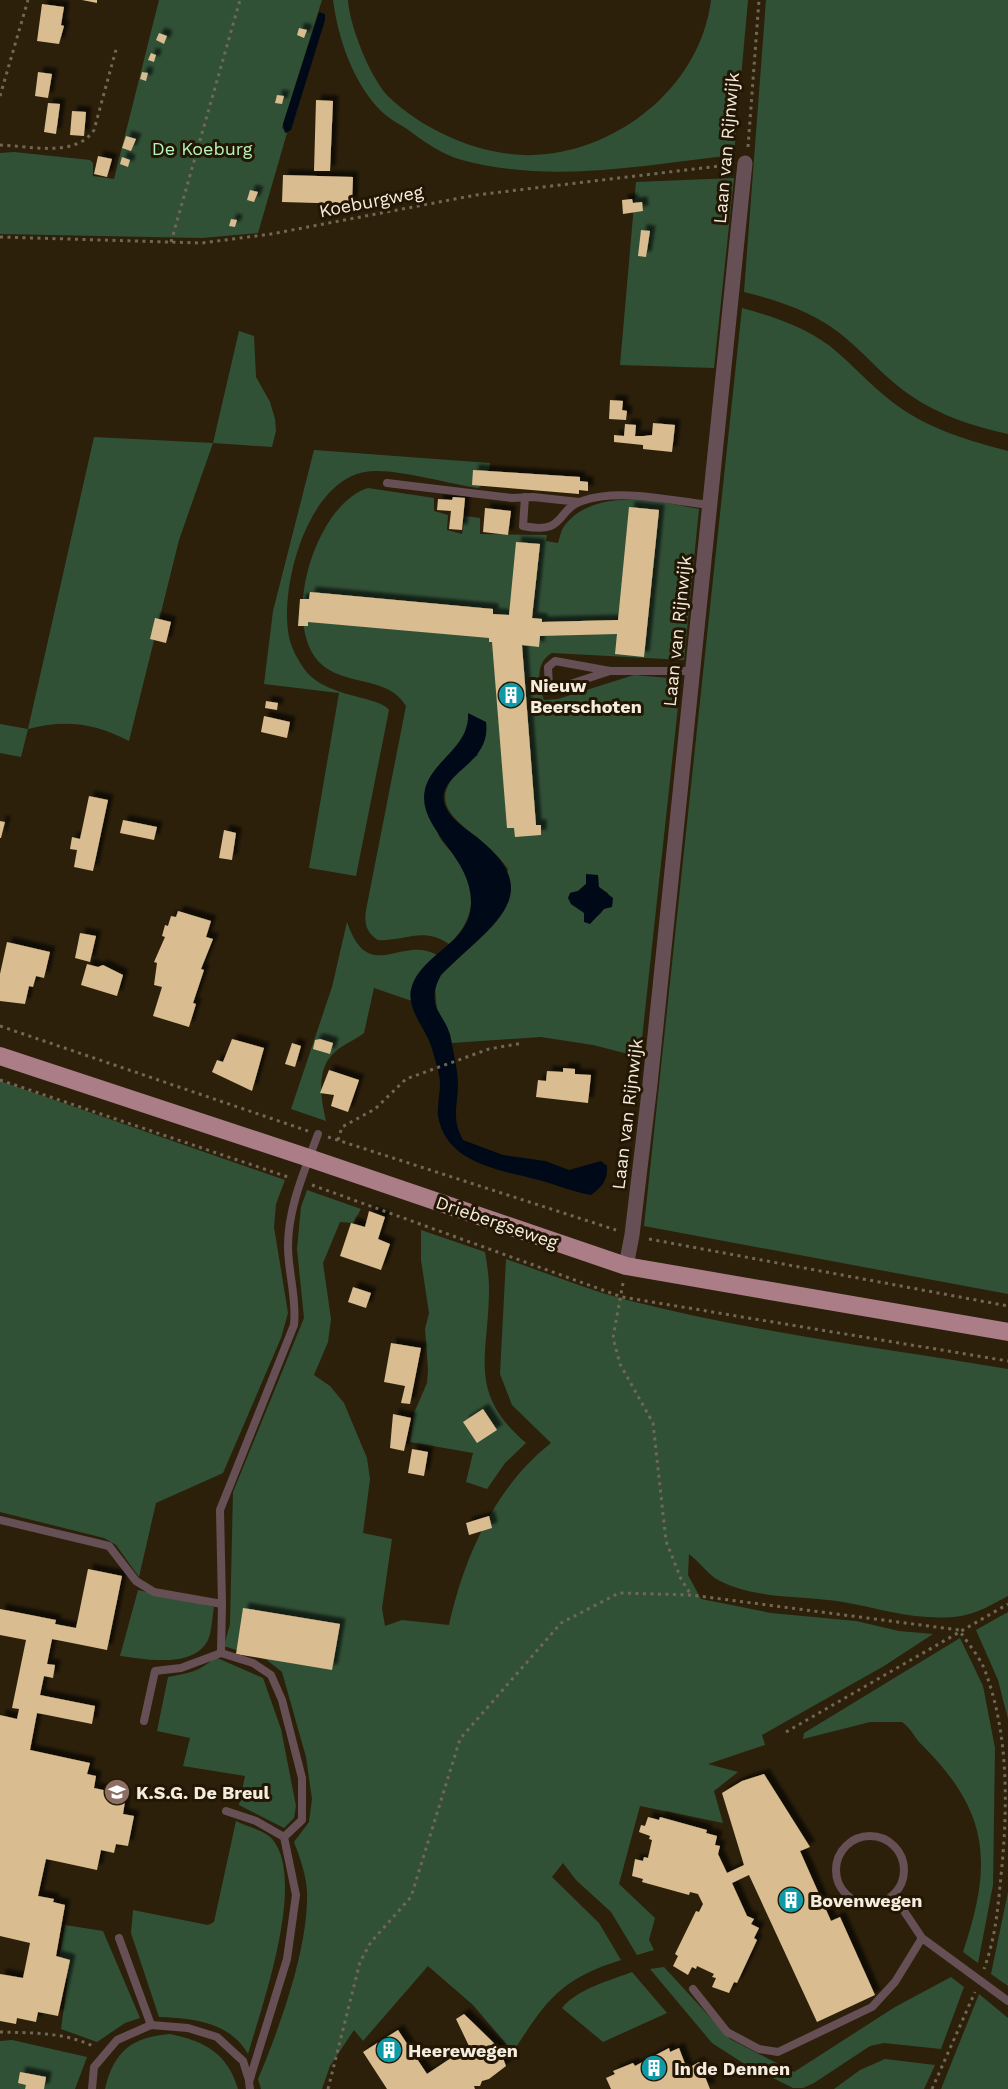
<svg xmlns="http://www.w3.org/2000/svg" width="1008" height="2089" viewBox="0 0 1008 2089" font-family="'Work Sans',sans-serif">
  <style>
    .green { fill: #315137; fill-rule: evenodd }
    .water { fill: #000918 }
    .building { fill: #d9bd90; filter: url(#shadow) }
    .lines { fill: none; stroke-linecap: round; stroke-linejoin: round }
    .path { stroke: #726755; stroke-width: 3; stroke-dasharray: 3 4.5; stroke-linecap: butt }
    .service { stroke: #675055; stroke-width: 8 }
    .minor { stroke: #675055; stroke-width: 15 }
    .primary { stroke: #aa7d87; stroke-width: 18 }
    .labels { text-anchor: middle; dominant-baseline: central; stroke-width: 6; stroke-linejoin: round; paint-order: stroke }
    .park-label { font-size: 18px; fill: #b5f5bf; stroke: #231703 }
    .street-label { font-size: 18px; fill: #f4ecdf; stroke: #231703 }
    .poi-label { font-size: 18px; font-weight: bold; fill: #f4ecdf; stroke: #231703; text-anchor: start }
  </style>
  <defs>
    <filter id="shadow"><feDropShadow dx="5.5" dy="-5.5" stdDeviation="1.5" flood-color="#0009"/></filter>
  </defs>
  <rect width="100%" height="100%" fill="#2c200b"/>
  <path class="green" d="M159,0H322L283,124L282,128L287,133L258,233L202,238L0,234V153L14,152L90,160L93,163V176L114,179Z
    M333,0H348C349,25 372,83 391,99C430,135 493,161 547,154C626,145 701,82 711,0H748L734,155C645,165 551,184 462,160C443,155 423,141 407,129C399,124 388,118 381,111C353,83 338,38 333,0Z
    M766,0H1008V434C973,426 940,416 910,395C887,380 869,358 848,340C819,314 781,301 744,292Z
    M734,178L714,368L620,365L636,182Z
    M742,308C775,317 811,329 837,352C859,371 878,393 902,409C935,431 970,441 1008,451V1294L644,1226Z
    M239,331L254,336L256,377L270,402L275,419L276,431L272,447L213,443L179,540L129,741C95,723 65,719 28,729L21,757L0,753V724L28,729L94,437L213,443Z
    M314,450L490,463L488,481L478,488C447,484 393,467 365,472C307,482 279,588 289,637C292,650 298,660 305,670C326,698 380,696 389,710L356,876L309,868L339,693L264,684L273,611Z
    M368,488L434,498V511L448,515L447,530L462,534L465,516L480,518V534L547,535L546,541L558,543C560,537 561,530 565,525C595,487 658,501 699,509L684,660L552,653C535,662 538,684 544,700L558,699L634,675L681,679L640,1057L593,1045L541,1037L452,1043L450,1034L437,1013L435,986L441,975L491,927L508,869C477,823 402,811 478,755L469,725L465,736L432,776C433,788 435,828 439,836C444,847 459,857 465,869C478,896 471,925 449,944C422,926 405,942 378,940C364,932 364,919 367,905L406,706C388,675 343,687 319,662C280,620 316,504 368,488ZM586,884L599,887L608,893C605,905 605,913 594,918L571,904L570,893L578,891Z
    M347,922C369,986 401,934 437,955C424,967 411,982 412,1001L374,988L364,1033C355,1040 344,1044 336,1051C315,1068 321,1099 326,1121L291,1109L332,987Z
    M0,1081L285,1180L276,1204L274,1227L288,1313L281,1338L223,1473L156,1503L139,1577L116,1545L104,1538L0,1512Z
    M307,1190L361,1209L353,1223L340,1222L323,1263L331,1319L328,1342L314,1375L330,1386L344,1403L367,1458L370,1479L363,1533L392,1539L382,1608L385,1626L402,1620L449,1625C464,1557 495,1487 551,1443L512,1405L500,1374L506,1259C546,1273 586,1289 627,1300C752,1332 881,1348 1008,1369V1596C993,1604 978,1613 961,1616C921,1622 882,1609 843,1602C802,1595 758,1600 720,1581C708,1575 700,1562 689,1554L688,1575L701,1599L771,1613L856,1621L899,1631L933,1634L884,1666L762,1735L765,1745L708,1764L738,1772L714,1791L723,1823L640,1806L619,1884L655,1918L649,1940L654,1950L637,1955L611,1912L576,1880L563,1863L552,1877L599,1923L621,1960C560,1979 546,2001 513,2052L473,2005L428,1966L363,2041L354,2030L330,2066L322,2089H261L258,2079C280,2027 309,1947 307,1891C306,1874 300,1858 294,1842L309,1822L312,1799L306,1757L282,1672L267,1660L224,1646L230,1624L233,1492L304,1318L297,1249L301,1207Z
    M421,1230L485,1252C487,1264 489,1276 489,1289C489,1356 466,1391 526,1443L505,1463L487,1489L466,1482L473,1453L410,1442L414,1413L427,1383L428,1369L425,1329L429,1313L421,1260Z
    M138,1590L214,1607C212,1617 212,1631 208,1640C193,1669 146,1659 120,1656Z
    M1008,1612V1719L998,1680L976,1630Z
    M960,1638L983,1686L995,1748L993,1885L978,1963L963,1952C992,1865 991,1814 923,1746C915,1739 912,1729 902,1722H870L803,1739L804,1733Z
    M215,1657L263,1678L281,1729L296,1806L294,1818L284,1828L239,1805L245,1776L183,1766L190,1738L157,1731L168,1677C186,1674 202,1671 215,1657Z
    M236,1821C246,1826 266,1831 273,1840C306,1882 262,2006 248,2054C230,2022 192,2018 159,2017L131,1933L133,1910L208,1925L214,1922Z
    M1008,1892V1986L991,1974Z
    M65,1925L103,1931L140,2018L125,2023L97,2042L61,2029L68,1978L56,1975Z
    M664,1967L730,2039L794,2072L895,2007L951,1977L964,1987L941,2049L884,2043L870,2046L814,2083L803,2088H793L743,2063L712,2043L650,1969Z
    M632,1972L667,2013L603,2042L562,2008C577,1989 609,1981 632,1972Z
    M979,1994L1008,2018V2089H941Z
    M170,2034C205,2041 228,2054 238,2089H105C114,2051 132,2037 170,2034Z
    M12,2040L87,2057L75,2089H0V2041Z
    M885,2059L935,2065L924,2089H834L860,2070Z"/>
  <path class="water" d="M319,12L325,14V20L291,130L285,133L283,124Z
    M468,713L486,722C492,765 438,772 444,802C447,816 463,827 474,835C553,895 488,927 441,975C423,1009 447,1013 451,1040C454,1055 458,1071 458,1086C457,1108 452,1120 463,1140L503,1155L545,1161L569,1170L601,1161L607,1166C608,1180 602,1187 591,1195C573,1192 557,1185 539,1180C501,1170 446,1164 438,1116C437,1106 440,1094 440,1084C440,1073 435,1060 432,1049C427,1029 404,1008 412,986C424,952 471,943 471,903C472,855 416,829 425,789C433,759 470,747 468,713Z
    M586,874L598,875L599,887L613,898L612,907L604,909L590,924L584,922V913L571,904L568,898L570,893L578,891L586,884Z"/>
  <path class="building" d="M82,0H97V3Z
    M42,4L64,7L61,25L64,26L59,44L37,41Z
    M299,28L307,30L304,38L297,35Z
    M159,33L167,36L164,44L156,40Z
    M151,53L156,55L154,62L148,60Z
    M38,72L52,74L48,98L35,96Z
    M142,72L148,73L146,81L140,79Z
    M277,95L284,96L282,104L275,103Z
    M316,100L333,101L330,171H314Z
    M48,103L60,104L56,134L44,132Z
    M72,111L86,112L84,136L70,135Z
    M126,136L136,139L131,151L122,148Z
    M98,156L112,159L107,177L94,174Z
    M122,157L130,160L128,167L120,164Z
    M283,175L353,177L352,204L282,202Z
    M250,190L258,192L254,202L247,200Z
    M632,199L633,203L642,202L643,211L623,214L622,200Z
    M231,219L237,220L235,227L229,226Z
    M641,230L650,231L646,257L638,256Z
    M610,400L623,401L622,410L627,411L626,420L609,419Z
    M653,423L675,425L672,452L643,449V445L614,442V435L624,436L625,424L636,425L635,436H644L652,435Z
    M473,470L580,477V481L588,482V491L579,490V494L472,485Z
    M453,497L465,498L462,530L449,529L451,511L437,510L438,499L452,500Z
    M629,507L659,510L644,657L615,654L617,634L540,636L539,647L522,645L536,825H541V835L515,837L514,828H507L492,642H489V638L308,622V626H298L300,599H309L310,592L493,609V614L509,615L516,542L540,544L532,618L542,619V622L618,620Z
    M485,508L511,511L508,535L483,532Z
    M155,618L171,622L166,643L150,639Z
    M266,701L278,703L277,710L265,708Z
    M264,716L290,722L287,738L261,732Z
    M89,796L108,800L93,871L74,867L77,850L70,849L72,837L80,839Z
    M123,820L157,827L154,840L120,833Z
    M0,821L5,822L1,838H0Z
    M224,830L236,833L232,860L219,858Z
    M178,911L211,921L206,937L213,939L201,969L204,970L193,1003L196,1004L189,1027L153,1016L162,987L154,985L157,963L154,962L165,937L162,936L165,925L168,926L171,916L176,917Z
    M80,933L96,936L90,962L75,958Z
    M7,942L50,952L44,978L36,976L33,987L29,986L25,1004L0,1001V974Z
    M87,964L98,967L103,965L123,975L117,996L81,985Z
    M232,1039L264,1048L252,1091L212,1072L217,1060L223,1062Z
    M320,1039L333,1043L330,1054L313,1049L315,1040Z
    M292,1043L301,1046L295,1067L285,1064Z
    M563,1068L575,1069V1074L591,1075L588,1103L536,1097L538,1080L546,1081L547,1071L563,1072Z
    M329,1070L359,1080L348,1112L331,1106L334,1095L320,1093Z
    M369,1211L385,1217L378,1239L390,1244L381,1270L340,1256L351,1223L365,1227Z
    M353,1287L371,1293L366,1308L348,1302Z
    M391,1343L421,1348L410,1404L401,1403L405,1386L384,1382Z
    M483,1409L497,1430L477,1443L463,1422Z
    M393,1414L411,1418L404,1451L390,1448Z
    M412,1449L428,1452L424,1476L408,1473Z
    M489,1516L492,1528L469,1535L466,1523Z
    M88,1569L122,1576L107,1650L52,1639L47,1664L55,1665L53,1678L44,1676L40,1695L95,1706L92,1724L37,1713L30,1750L90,1763L87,1774L96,1776L94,1788L126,1795L123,1814L134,1816L128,1846L116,1844L114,1853L101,1850L97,1870L46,1859L38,1896L54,1899L53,1902L65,1905L56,1956L70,1960L58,2016L38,2012L36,2022L17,2018L16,2024L0,2021V1974L23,1978L30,1943L0,1936V1715L17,1719L19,1709L12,1708L26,1640L0,1635V1609L56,1620L55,1624L76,1628Z
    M243,1608L340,1624L332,1670L236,1654Z
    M764,1774L810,1847L800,1851L831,1921L840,1917L875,1995L817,2022L749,1875L732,1883L747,1916L754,1919L751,1924L759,1928L754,1938L757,1940L737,1983L734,1982L729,1993L712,1987L716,1978L712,1977L714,1974L697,1966L696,1969L692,1967L688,1975L673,1966L678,1956L675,1954L696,1911L699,1912L703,1904L698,1894L690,1892L689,1895L642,1882L643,1879L632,1876L635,1859L643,1861L644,1857L648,1858L652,1840L649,1839L650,1836L639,1832L641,1825L645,1826L648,1817L659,1820L660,1817L707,1830L706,1833L717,1836L715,1845L720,1846L718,1854L727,1873L744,1865L722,1793L742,1781Z
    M464,2014L499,2048L506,2066L489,2079L482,2081L480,2086H474L475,2089H387L363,2052L398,2030L427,2074L469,2046L456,2019Z
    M669,2048L670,2052L679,2048L687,2069L699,2062L710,2089H611L606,2078L615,2074L613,2071L633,2063L635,2066Z
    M20,2072L46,2077L44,2089H25L26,2085L18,2083Z"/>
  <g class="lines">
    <path class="path" d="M0,96L28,0
      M0,145C29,146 76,158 94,130L117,46
      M748,147L759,0
      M0,237L202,243L271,234L476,195L728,165
      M171,242L240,0
      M0,1026L308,1131
      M0,1080L288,1177
      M328,1137L616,1230
      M338,1140L342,1127L375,1109L406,1079L489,1049L523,1043
      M312,1185L622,1297L1008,1361
      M649,1239L1008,1306
      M623,1283L613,1338L620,1364L653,1423L666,1541L681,1579L691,1595
      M786,1732L1008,1604
      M0,2032C33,2033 65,2032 95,2047
      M328,2089L360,1962L371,1942L411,1897L460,1739L561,1623L619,1593L691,1595L959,1630C967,1642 978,1655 984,1668C1008,1730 1008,1800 1002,1866C998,1904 997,1933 984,1969
      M932,2089L975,1992"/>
    <path class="service" d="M387,483L512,498L533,497L579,502
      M525,497L523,526C567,535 555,510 582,501C621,488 670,501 710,505
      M610,671L561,687L549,688L548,667L555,661L610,671H693
      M0,1520L109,1546L136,1581L154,1592L222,1604L221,1653L253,1663L271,1675L282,1700L302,1778V1820L284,1837L296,1895L287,1959L249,2082L250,2089
      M222,1604L220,1510L294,1325C297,1298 288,1273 288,1246C288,1207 305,1170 318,1134
      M144,1721L155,1671L181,1668L221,1653
      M226,1811L256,1821L284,1837
      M836 1870a34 34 0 1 1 68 0a34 34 0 1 1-68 0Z
      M894,1896L922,1938L1008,2001
      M119,1938L151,2025
      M693,1989L727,2032L759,2049L778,2052L872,2007L895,1982L922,1938
      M92,2089L94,2067L117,2040L151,2025L188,2028L217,2037L243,2061L249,2080"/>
    <path class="minor" d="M626,1266L632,1235L650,1084L745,163"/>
    <path class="primary" d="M0,1056L309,1158L626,1266L1008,1332"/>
  </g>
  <defs>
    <g id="building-disc" transform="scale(1.35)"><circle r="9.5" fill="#0f9aa8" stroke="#231703"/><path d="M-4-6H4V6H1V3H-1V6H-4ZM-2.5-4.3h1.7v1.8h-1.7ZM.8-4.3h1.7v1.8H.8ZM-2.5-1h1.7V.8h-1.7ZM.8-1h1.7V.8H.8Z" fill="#fff"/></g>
    <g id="school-disc" transform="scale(1.35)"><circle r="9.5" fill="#8d6e63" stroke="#231703"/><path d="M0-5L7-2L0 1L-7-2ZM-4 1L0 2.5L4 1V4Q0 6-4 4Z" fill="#fff"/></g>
  </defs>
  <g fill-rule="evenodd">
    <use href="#building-disc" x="511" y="695"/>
    <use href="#school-disc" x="117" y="1792"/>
    <use href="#building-disc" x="791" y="1900"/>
    <use href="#building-disc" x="389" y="2050"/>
    <use href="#building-disc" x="654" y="2068"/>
  </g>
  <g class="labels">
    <g class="park-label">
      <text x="202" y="148">De Koeburg</text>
    </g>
    <g class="street-label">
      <text transform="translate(726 148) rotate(-85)">Laan van Rijnwijk</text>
      <text transform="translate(371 201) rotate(-11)">Koeburgweg</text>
      <text transform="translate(677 631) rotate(-84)">Laan van Rijnwijk</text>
      <text transform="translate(627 1114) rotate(-83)">Laan van Rijnwijk</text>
      <text transform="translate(497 1222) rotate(19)">Driebergseweg</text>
    </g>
    <g class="poi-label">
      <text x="530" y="685">Nieuw<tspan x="530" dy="21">Beerschoten</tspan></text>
      <text x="136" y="1792">K.S.G. De Breul</text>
      <text x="810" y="1900">Bovenwegen</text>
      <text x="408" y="2050">Heerewegen</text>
      <text x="674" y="2068">In de Dennen</text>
    </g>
  </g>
</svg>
